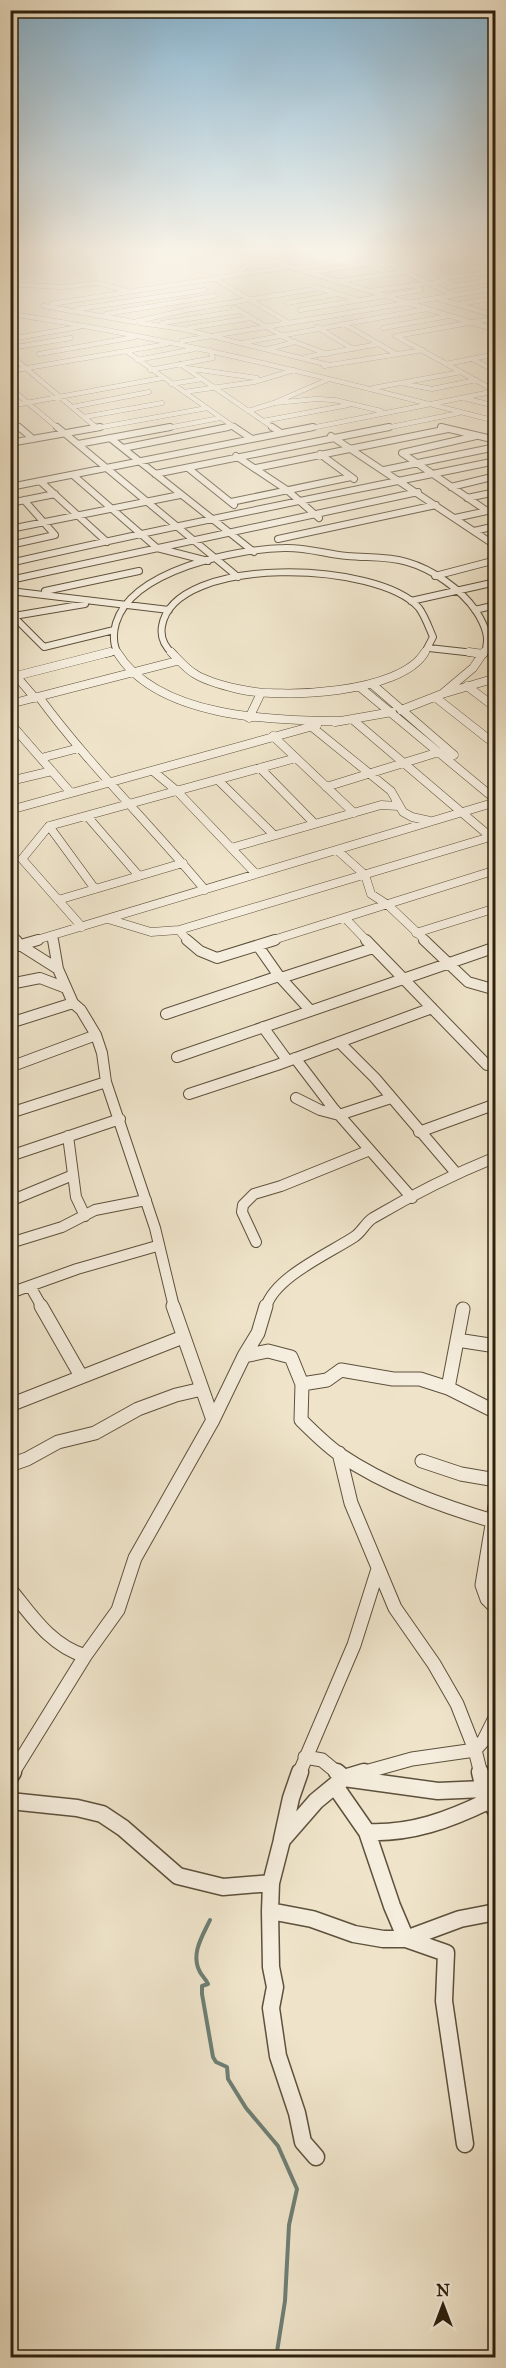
<svg xmlns="http://www.w3.org/2000/svg" width="506" height="2368" viewBox="0 0 506 2368" font-family="'IM FELL Great Primer',serif">
  <style>
    .lines { fill: none; stroke-linecap: round; stroke-linejoin: round }
    .stream { stroke: #6e7f75; stroke-width: 4 }
    .minor-far5-casing { stroke: #5e513c; stroke-width: 5 }
    .minor-far4-casing { stroke: #5e513c; stroke-width: 8 }
    .minor-far3-casing { stroke: #5e513c; stroke-width: 9 }
    .minor-far2-casing { stroke: #5e513c; stroke-width: 12 }
    .minor-far1-casing { stroke: #5e513c; stroke-width: 15 }
    .minor-casing { stroke: #5e513c; stroke-width: 19 }
    .minor-far5 { stroke: #f5eddd; stroke-width: 4.5 }
    .minor-far4 { stroke: #f5eddd; stroke-width: 6 }
    .minor-far3 { stroke: #f5eddd; stroke-width: 8 }
    .minor-far2 { stroke: #f5eddd; stroke-width: 10 }
    .minor-far1 { stroke: #f5eddd; stroke-width: 13 }
    .minor { stroke: #f5eddd; stroke-width: 16 }
  </style>
  <rect width="100%" height="100%" fill="#efe4ca"/>
  <filter id="stains"><feTurbulence type="fractalNoise" baseFrequency=".00333" numOctaves="4"/><feColorMatrix values="0 0 0 0 .2 0 0 0 0 .09 0 0 0 0 .02 0 0 0 .5 -.17"/></filter>
  <radialGradient id="worn" r=".72"><stop offset=".6" stop-color="#630" stop-opacity="0"/><stop offset="1" stop-color="#630" stop-opacity=".3"/></radialGradient>
  <g class="lines">
    <path class="stream" d="M210,1920C203,1935 190,1954 200,1972C202,1976 206,1979 208,1984L202,1986V1994L213,2057L216,2062L227,2067L228,2079L246,2108L278,2146L297,2189L289,2225L285,2301L276,2358"/>
    <g class="minor-far5-casing">
      <path id="minor-far5" d="M247,251L275,262L496,330
        M398,253L408,257L430,259L439,269L437,272L444,278
        M431,260L445,259L452,264L496,260
        M387,263L453,295
        M298,268L304,266V263C330,253 340,249 366,263
        M382,270L366,263L394,255
        M312,272L368,264
        M235,275L253,261L255,255
        M442,278L496,272
        M215,279L289,323
        M338,281L403,272
        M10,284L61,287L98,283L127,291
        M14,284L40,251
        M315,287L358,300
        M449,287L496,279
        M370,291L446,281L455,286
        M439,299L496,316
        M287,303L337,294
        M51,304L288,267
        M459,304L496,298
        M44,306L134,322L186,310L320,288
        M234,308L293,342
        M78,309L205,290
        M300,310L421,290L413,284
        M10,314C175,338 335,380 496,421
        M106,314L214,296
        M140,323L183,329L329,365
        M162,323L239,311
        M344,324L396,354
        M317,327L353,349
        M189,328L251,318
        M383,328L448,316
        M10,339L79,327
        M182,341L496,288
        M242,343L427,309
        M10,348L71,338
        M268,349L295,342L327,354
        M126,351L237,429
        M39,354L135,337
        M10,355L97,428
        M306,357L379,344
        M472,359L496,371
        M137,360L195,349
        M180,364L275,429
        M446,364L496,354
        M324,366L423,350
        M186,368L257,378
        M150,370L213,358L210,350
        M10,371L167,344
        M171,384L202,379
        M406,384L432,389L476,380
        M10,388L59,429
        M373,388L461,372
        M495,391L396,336L496,318
        M184,392L254,382L294,370
        M467,399L496,406
        M274,403L316,399L335,400L381,411
        M10,406L162,378
        M72,407L149,392
        M248,411L274,403L329,379
        M84,417L162,403
        M10,420L20,429
        M263,421L348,405
        M441,427L448,429
        M91,429L207,408
        M162,429L220,418
        M221,429L234,426
        M306,429L496,391
        M381,429L459,413"/>
    </g>
    <g class="minor-far4-casing">
      <path id="minor-far4" d="M19,427L33,439
        M57,427L238,577
        M234,427L252,439
        M272,427L281,433
        M441,427L496,440
        M331,436L496,546
        M476,436L402,453L487,511
        M110,438L254,552
        M10,443L100,427
        M78,444L170,427
        M123,448L228,427
        M320,454L354,479
        M236,456L287,490L319,518
        M188,468L234,505
        M256,468L448,429
        M384,470L496,447
        M155,474L389,427
        M73,475L157,548L208,561
        M40,481L107,542
        M10,487L313,427
        M451,487L496,476
        M467,498L496,492
        M231,502L351,477
        M10,503L55,494
        M455,518L496,509
        M10,529L180,495
        M474,531L496,526
        M278,539L436,505
        M10,545L55,535L24,500
        M10,563C170,526 331,495 491,462
        M435,576L496,560
        M10,580L418,492
        M10,591L169,610
        M45,591L139,571
        M411,601L496,582
        M475,610L496,605
        M10,613L44,647L114,630
        M14,616L85,604
        M429,648L483,654
        M104,654L116,651
        M118,654C113,644 113,633 116,623C132,570 235,549 284,548C305,547 326,554 347,556C367,558 387,556 407,562C432,569 461,589 476,611C485,625 491,639 484,654
        M173,654C164,646 160,637 162,626C174,554 379,561 419,608C425,616 429,628 433,637L424,654"/>
    </g>
    <g class="minor-far3-casing">
      <path id="minor-far3" d="M117,652C157,718 273,721 341,721
        M171,652C178,659 186,669 195,674C206,681 225,686 238,689C280,699 401,694 425,652
        M469,652L483,654
        M10,669L35,698
        M16,676L110,652
        M373,685L454,755
        M467,686L496,708
        M361,688L496,800
        M442,694L473,668L484,652
        M39,697C89,765 151,825 205,890
        M435,697L496,745
        M10,704L177,661
        M401,710L442,694L496,678
        M249,718L261,693
        M352,719L493,839
        M335,722L392,712
        M10,723L71,793
        M312,727L391,791L403,812L412,817L430,821
        M273,736L354,813
        M41,758L79,748
        M260,768L314,823
        M153,771L177,791L256,874
        M218,780L274,835
        M10,781L52,771
        M326,787L439,752
        M10,810L317,725
        M87,816L139,876
        M49,826L95,889
        M231,848L381,805L398,806
        M337,850L365,875L371,894L388,905L426,941
        M58,900L183,863
        M345,918L367,941
        M108,919L151,932L179,930L188,941
        M82,927L22,859L49,826L296,758
        M179,930L490,837
        M10,931L17,941
        M416,933L496,908
        M52,936L53,941
        M33,941L496,802
        M270,941L496,870"/>
    </g>
    <g class="minor-far2-casing">
      <path id="minor-far2" d="M16,940L20,945L58,969L73,1003L81,1010L96,1035L102,1053L106,1082L155,1228L174,1307
        M53,940L58,969
        M187,940L200,951L217,958L275,940
        M366,940L487,1065
        M424,940L468,982L496,990
        M258,946L279,976L310,1010
        M10,948L38,940
        M281,978L373,948
        M10,984L40,978L66,988
        M166,1014L279,976
        M10,1023L73,1003
        M263,1027L287,1060
        M339,1042L375,1078L456,1173
        M177,1057L496,947
        M295,1058L333,1108L412,1198
        M10,1067L96,1035
        M189,1094L277,1065L432,1008
        M296,1098L320,1110L339,1115L391,1098
        M10,1113L106,1082
        M419,1132L496,1104
        M68,1136L76,1197L85,1216
        M10,1156L120,1119
        M10,1201L73,1175
        M256,1242L242,1212L243,1205L254,1194L281,1186L370,1150
        M10,1243L62,1227L95,1210L146,1200
        M30,1286L42,1307
        M10,1293L77,1269L157,1246
        M266,1307C275,1277 328,1254 354,1237C362,1232 365,1223 373,1218C412,1195 454,1174 496,1157"/>
    </g>
    <g class="minor-far1-casing">
      <path id="minor-far1" d="M41,1306L81,1376
        M173,1306L213,1420
        M457,1340L496,1346
        M244,1356L268,1351L291,1357L302,1384L301,1420C313,1432 325,1444 339,1454C386,1486 442,1506 496,1522
        M302,1384L327,1380L341,1370L393,1379H420L448,1388L496,1412
        M448,1388L463,1309
        M10,1394L15,1403L183,1337
        M339,1453L351,1503L395,1608L434,1664L457,1704L475,1750L481,1774
        M422,1461L461,1474L496,1480
        M10,1465L27,1459L58,1442L95,1433L138,1409L176,1395L202,1389
        M10,1589C32,1616 50,1645 85,1656
        M493,1605L487,1599L482,1585L496,1501
        M305,1757L322,1760L339,1774
        M12,1774L85,1656L118,1610L135,1558L213,1420L244,1356L258,1333L266,1306
        M299,1774L354,1645L378,1569
        M358,1774L412,1759L475,1750L484,1740L496,1716"/>
    </g>
    <g class="minor-casing">
      <path id="minor" d="M337,1772L344,1778L438,1791L484,1789
        M364,1772L344,1778L316,1801L282,1840L271,1883L270,1911L312,1919L354,1934L383,1939H406L446,1953L444,2001L465,2144
        M480,1772L484,1789L496,1811
        M10,1777L13,1772
        M335,1786L367,1832C411,1834 449,1820 488,1801
        M10,1801L77,1808L102,1814L123,1828L178,1876L223,1887L271,1883
        M367,1832L392,1906L406,1939L460,1919L496,1912
        M282,1839L291,1798L300,1772
        M270,1911L271,1967L275,1987L271,2008L278,2056L297,2113L303,2142L316,2157"/>
    </g>
    <use href="#minor-far5" class="minor-far5"/>
    <use href="#minor-far4" class="minor-far4"/>
    <use href="#minor-far3" class="minor-far3"/>
    <use href="#minor-far2" class="minor-far2"/>
    <use href="#minor-far1" class="minor-far1"/>
    <use href="#minor" class="minor"/>
  </g>
  <linearGradient id="sky" x2="0" y2="1"><stop stop-color="#89b8d6"/><stop offset="0.43" stop-color="#f8f3e7"/><stop offset="1" stop-color="#f8f3e7" stop-opacity="0"/></linearGradient>
  <rect width="506" height="583" fill="url(#sky)"/>
  <rect width="506" height="2368" fill="none" stroke="#efe4ca" stroke-width="36"/>
  <rect x="12" y="12" width="482" height="2344" fill="none" stroke="#2d200d" stroke-width="3"/>
  <rect x="18" y="18" width="470" height="2332" fill="none" stroke="#2d200d" stroke-width="1.5"/>
  <g transform="translate(443 2305)" stroke="#f5eddd" stroke-width="4.5" paint-order="stroke">
  <path d="M0-4.5L10 22L0 15L-10 22Z" fill="#2d200d"/>
  <text y="-9" font-size="16" font-weight="bold" text-anchor="middle" fill="#2d200d">N</text>
  </g>
  <rect width="100%" height="100%" filter="url(#stains)"/>
  <rect width="100%" height="100%" fill="url(#worn)"/>
</svg>
